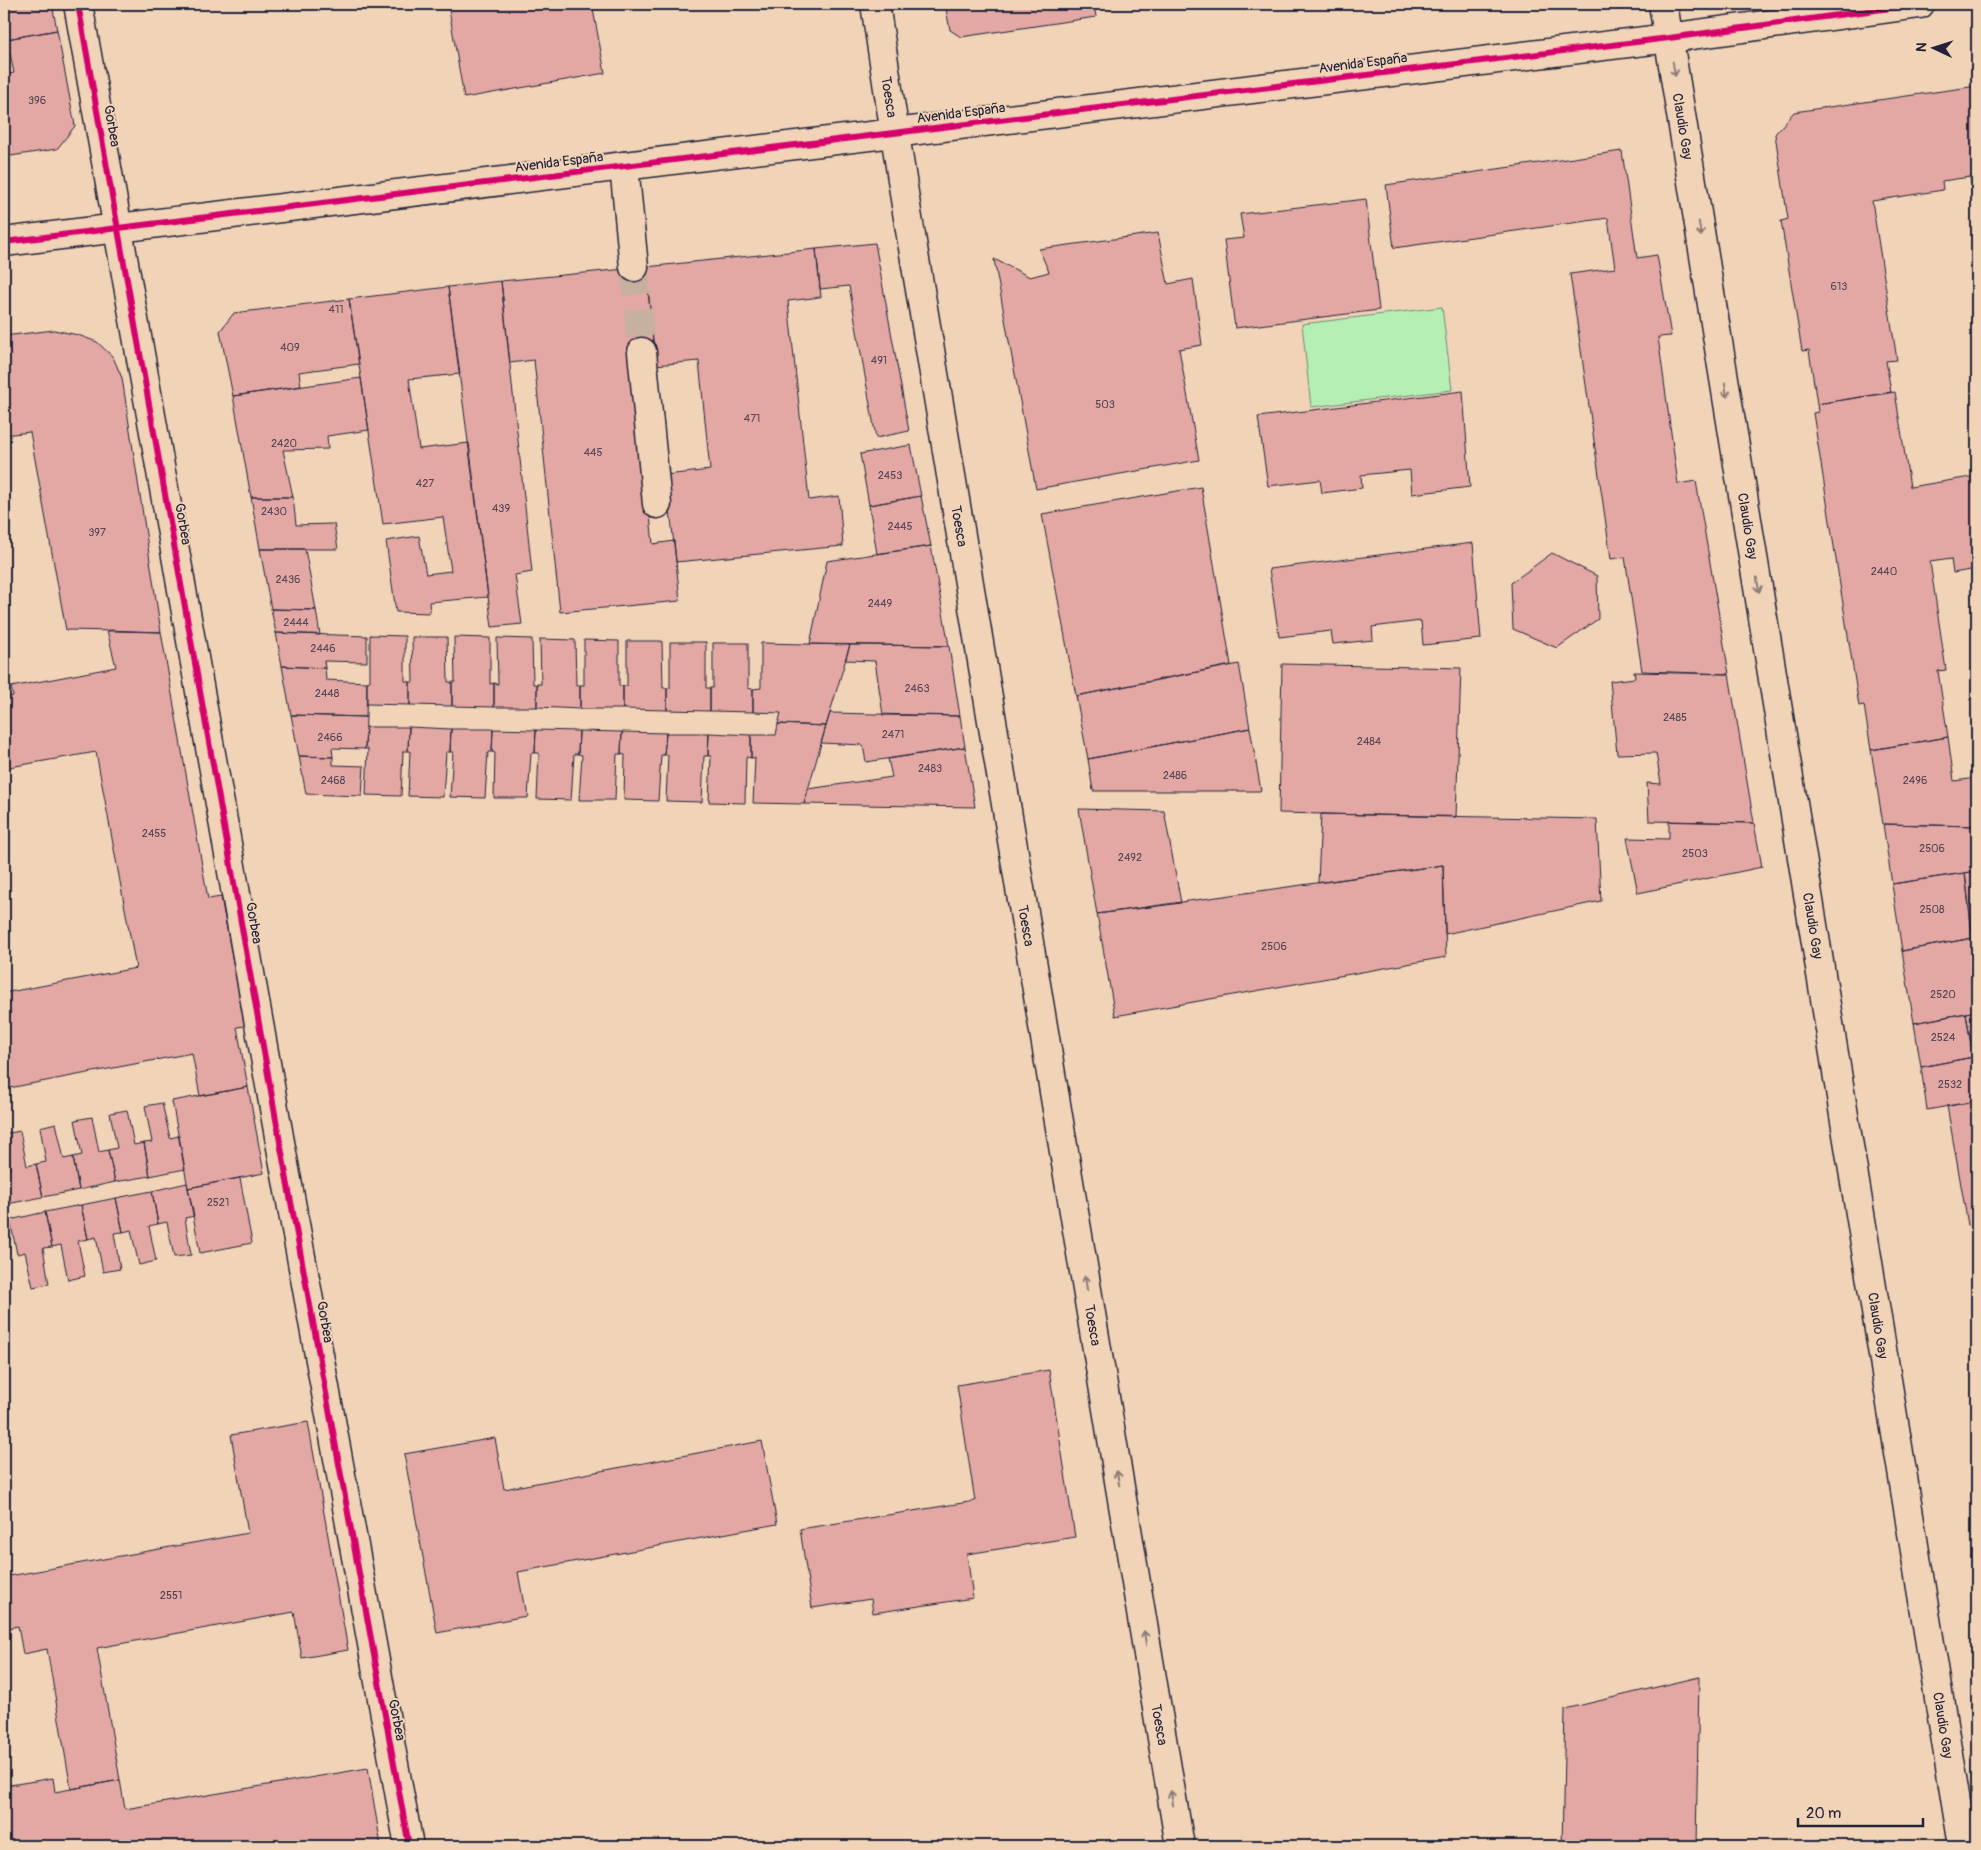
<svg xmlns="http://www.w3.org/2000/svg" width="1981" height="1850" viewBox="0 0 1981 1850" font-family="Pangolin,sans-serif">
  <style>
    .green { fill: #b5efb3; stroke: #6c8877 }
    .building { fill: #e3a8a3; stroke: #22223b }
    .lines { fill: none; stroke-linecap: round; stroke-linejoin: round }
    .minor-tunnel { stroke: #c8b09e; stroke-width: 28; stroke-dasharray: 28 14; stroke-linecap: butt }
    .minor-casing { stroke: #22223b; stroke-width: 31 }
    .minor { stroke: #f1d4b7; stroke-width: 28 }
    .cycleway-casing { stroke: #f1d4b7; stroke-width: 9 }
    .cycleway { stroke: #d6006c; stroke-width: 6 }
    .oneway { stroke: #8a7b79 }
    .labels { text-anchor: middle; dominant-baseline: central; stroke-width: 4; stroke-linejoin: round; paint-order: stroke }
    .number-label { font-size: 11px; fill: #524455 }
    .street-label { font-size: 14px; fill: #22223b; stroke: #f1d4b7 }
  </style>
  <rect width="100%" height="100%" fill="#f1d4b7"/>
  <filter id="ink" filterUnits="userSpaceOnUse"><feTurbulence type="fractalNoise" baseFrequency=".02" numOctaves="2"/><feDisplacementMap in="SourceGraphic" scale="10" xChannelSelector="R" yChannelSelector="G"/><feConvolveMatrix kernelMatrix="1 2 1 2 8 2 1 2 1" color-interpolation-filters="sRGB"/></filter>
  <g filter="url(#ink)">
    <path class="green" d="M1442,307L1452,390L1311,407L1302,324Z"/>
    <path class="building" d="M4,4H52L57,30L7,39L4,22Z
      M448,4H592L605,73L464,98Z
      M945,4H1094L1096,17L961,37L950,30Z
      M57,30L75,126L57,149L4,157V75L14,73L7,39Z
      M1977,86V186L1972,187L1970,177L1942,181L1943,190L1872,201L1897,360L1886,361L1891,392L1817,404L1809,350L1802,351L1781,221L1788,219L1775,134L1794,112Z
      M1622,151L1637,258L1657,255L1671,336L1658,337L1678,484L1696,481L1729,674L1642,671L1625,557L1611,559L1570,274L1615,268L1608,218L1394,248L1386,185Z
      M1366,199L1379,310L1235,328L1224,240L1244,238L1240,214Z
      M1158,233L1168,284L1193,279L1202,345L1179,349L1199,460L1036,489L994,259L1030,277L1049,272L1039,249Z
      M875,243L909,431L876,438L849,286L820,289L816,249Z
      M816,249L821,297L788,301L809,500L839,496L843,546L676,562L666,475L710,470L699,361L655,365L646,267Z
      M646,267L654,351L633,353L653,544L674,541L680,601L560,612L534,360L510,363L501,281Z
      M501,281L532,572L515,575L522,624L492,627L448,287Z
      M448,287L460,374L409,379L419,449L469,443L488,597L429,602L430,613L396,612L386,541L419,536L426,574L451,571L443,517L383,524L349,299Z
      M349,299L359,364L299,372L301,386L233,396L220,331L234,313Z
      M54,330L78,335L97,342L113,357L122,378L161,632L66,630L30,432L4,435V336Z
      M361,378L369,430L327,436L328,449L283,450L293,497H251L233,396Z
      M1463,391L1470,487L1412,494L1410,470L1361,475L1362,488L1322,493L1320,480L1268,486L1258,417Z
      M1895,392L1910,487L1977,476V569L1953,573L1951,559L1930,562L1946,670L1938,671L1948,737L1871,750L1864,705L1859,706L1813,413L1818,412L1817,404Z
      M911,445L921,496L869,505L860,454Z
      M1201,487L1231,665L1076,696L1042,514Z
      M921,496L931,546L877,554L869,505Z
      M251,497H293L296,525L334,524L338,549H260Z
      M1473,543L1481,639L1423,645L1421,621L1372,627L1373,640L1333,644L1331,631L1279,637L1269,569Z
      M931,546L949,646L810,644L827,561Z
      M260,549H305L316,610L271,609Z
      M1552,553L1597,576L1598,619L1557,648L1513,629L1511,583Z
      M271,609L316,610L320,635L276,633Z
      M107,630L161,632L208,899L221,897L245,1026L237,1027L248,1087L200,1096L192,1053L4,1089V993L136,968L96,752L4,768V698L13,696L11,687L116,667Z
      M276,633L367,636V662L324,661L325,668L282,666Z
      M370,635L405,636V681L410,682V705L367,704V682L370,681Z
      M412,637H447L448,682H452V706L410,705V682H413Z
      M454,637L490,638V684L494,683V707L452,706V682H455Z
      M497,638L532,639L533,684H537V707H494V683L498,684Z
      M540,639L575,640L576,685H580V709L537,707V684H541Z
      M584,640L619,641V686H623V709H580V685H584Z
      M627,641H662L663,688H667V710L623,709V686H627Z
      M670,642H706V688H710V711L667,710V688H670Z
      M713,643H748V688L753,689V712L710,711V688H713Z
      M761,643L850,645L826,726L778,724L781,713L753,712V689L761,688Z
      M850,645L949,646L960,716L883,715L875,661L845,660Z
      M1239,664L1250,728L1088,759L1076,696Z
      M1282,664L1461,668L1456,817L1279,813Z
      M282,666L325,668L326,680L367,682L366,717L291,715Z
      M1634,672L1729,674L1754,823L1649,821L1647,783L1661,784L1656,753L1617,754L1610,681L1635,678Z
      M830,713L960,716L965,747L866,762L863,745L821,743Z
      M291,715L366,717L365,749L332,748L333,757L299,756Z
      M778,724L826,726L804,804L753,803L755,758H751V735H776Z
      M366,727H409L408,751H403L401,796L366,795L368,749H365Z
      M409,727L451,729L450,752H446L443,797L408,796L410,751H408Z
      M1250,728L1261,791H1093L1088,759Z
      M451,729H493L492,752H488L485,798L450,797L453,752H450Z
      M493,729L536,730L535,753H531L528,798H494L495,753L492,752Z
      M536,730L579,731L578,754H574L571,800L537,799L539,753H535Z
      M579,731L622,732L621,754H617L615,800H579L582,755L578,754Z
      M622,732L666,733L664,755H661L658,801L624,800L625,755L621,754Z
      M666,733H709L708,756H704L702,802L666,801L668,755H664Z
      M709,733L751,735V758L746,757L745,803L709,802L711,756H708Z
      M1948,737L1954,781L1977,778V826L1883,824L1871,750Z
      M965,747L975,807L804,804L808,789L892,777L888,759Z
      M299,756L333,757V765L364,766L362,796L306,794Z
      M1079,809L1164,811L1181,903L1097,914Z
      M1321,814L1597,819L1601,901L1445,934L1443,865L1318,883Z
      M1669,821L1754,823L1762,867L1638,893L1627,838L1669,839Z
      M1883,824L1977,826V871L1892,884Z
      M1443,865L1446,957L1115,1016L1097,914Z
      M1977,871V933L1972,934L1965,873Z
      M1965,873L1973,938L1902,951L1892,884Z
      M1973,938L1977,977V1011L1914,1023L1902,951Z
      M1977,940V977L1973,941Z
      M1977,1011V1050L1972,1051L1966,1013Z
      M1966,1013L1973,1057L1921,1067L1914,1023Z
      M1973,1057L1974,1063L1977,1062V1101L1927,1110L1921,1067Z
      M248,1087L264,1173L188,1188L172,1101Z
      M1977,1101V1224L1968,1225L1947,1106Z
      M162,1103L170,1138L179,1136L185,1169L150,1176L144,1143L152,1142L145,1106Z
      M127,1110L134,1145L144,1143L150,1176L115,1182L108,1150L117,1148L110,1113Z
      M92,1117L99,1152L108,1150L115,1182L79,1190L73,1157L82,1155L75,1120Z
      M56,1123L64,1159L73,1157L79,1190L43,1197L36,1164L46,1162L40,1127Z
      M20,1131L27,1166L36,1164L43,1197L7,1204L4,1187V1170L10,1169L4,1134Z
      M240,1178L252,1243L200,1253L188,1188Z
      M187,1183L194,1216L185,1218L191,1255L174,1257L167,1222L158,1224L152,1191Z
      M152,1191L158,1224L149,1226L156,1261L139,1265L131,1230L123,1232L116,1198Z
      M116,1198L123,1232L114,1233L120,1269L103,1272L96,1237L88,1239L81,1205Z
      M81,1205L88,1239L78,1241L85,1276L68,1280L61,1245L52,1247L45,1212Z
      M45,1212L52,1247L43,1248L49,1284L33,1287L25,1252L17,1254L10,1220Z
      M1049,1370L1075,1537L967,1554L973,1598L873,1613L871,1599L812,1608L800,1529L975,1501L957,1385Z
      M308,1422L348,1650L302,1658L294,1612L97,1648L120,1780L71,1789L47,1649L23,1654L18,1626L4,1629V1577L248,1533L231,1435Z
      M495,1438L504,1489L762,1441L777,1524L518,1572L526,1616L437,1633L404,1454Z
      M1699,1677L1696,1846H1562L1565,1709Z
      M368,1768L381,1846H4V1786L53,1778L55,1792L120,1780L125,1809Z"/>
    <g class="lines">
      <path class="minor-tunnel" d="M634,267L642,352"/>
      <g class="minor-casing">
        <g id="minor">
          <path d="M78,4L280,1142L409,1846"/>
          <path id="s1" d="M875,4L907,212L1180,1846"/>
          <path id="s2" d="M1663,4L1963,1846"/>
          <path d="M624,166L634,267"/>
          <path d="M4,242L1669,38L1920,4"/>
          <path d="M642,352L657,504"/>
        </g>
      </g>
      <use href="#minor" class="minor"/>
      <g class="cycleway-casing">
        <path id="cycleway" d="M78,4L280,1142L409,1846
          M4,242L1669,38L1920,4"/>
      </g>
      <use href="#cycleway" class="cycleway"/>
    </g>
    <defs><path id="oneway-shaft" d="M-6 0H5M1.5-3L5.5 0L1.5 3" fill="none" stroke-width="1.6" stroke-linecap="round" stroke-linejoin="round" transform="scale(1.25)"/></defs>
    <g class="oneway">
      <use href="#oneway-shaft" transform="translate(1674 69) rotate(80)"/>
      <use href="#oneway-shaft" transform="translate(1700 229) rotate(81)"/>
      <use href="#oneway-shaft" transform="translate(1726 390) rotate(81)"/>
      <use href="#oneway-shaft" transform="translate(1758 585) rotate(81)"/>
      <use href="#oneway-shaft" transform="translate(1086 1283) rotate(-99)"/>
      <use href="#oneway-shaft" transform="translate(1118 1478) rotate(-99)"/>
      <use href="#oneway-shaft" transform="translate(1145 1638) rotate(-99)"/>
      <use href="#oneway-shaft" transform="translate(1172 1798) rotate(-99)"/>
    </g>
  </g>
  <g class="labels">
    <g class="number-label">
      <text x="37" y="100">396</text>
      <text x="1839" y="286">613</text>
      <text x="336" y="309">411</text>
      <text x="290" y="347">409</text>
      <text x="879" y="360">491</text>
      <text x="1105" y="404">503</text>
      <text x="752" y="418">471</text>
      <text x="284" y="443">2420</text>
      <text x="593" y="452">445</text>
      <text x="890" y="475">2453</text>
      <text x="425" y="483">427</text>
      <text x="501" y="508">439</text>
      <text x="274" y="511">2430</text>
      <text x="900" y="526">2445</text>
      <text x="97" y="532">397</text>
      <text x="1884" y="571">2440</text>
      <text x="288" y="579">2436</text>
      <text x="880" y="603">2449</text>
      <text x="296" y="622">2444</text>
      <text x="323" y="648">2446</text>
      <text x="917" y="688">2463</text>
      <text x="327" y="693">2448</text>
      <text x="1675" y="717">2485</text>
      <text x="893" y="734">2471</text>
      <text x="330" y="737">2466</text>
      <text x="1369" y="741">2484</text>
      <text x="930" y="768">2483</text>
      <text x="1175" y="775">2486</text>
      <text x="333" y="780">2468</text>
      <text x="1915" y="780">2496</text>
      <text x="154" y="833">2455</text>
      <text x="1932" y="848">2506</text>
      <text x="1695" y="853">2503</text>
      <text x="1130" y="857">2492</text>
      <text x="1932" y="909">2508</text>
      <text x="1274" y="946">2506</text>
      <text x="1943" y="994">2520</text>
      <text x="1943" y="1037">2524</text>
      <text x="1950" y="1084">2532</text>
      <text x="218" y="1202">2521</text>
      <text x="171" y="1595">2551</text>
    </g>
    <g class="street-label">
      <text transform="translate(1363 63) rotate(-7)">Avenida España</text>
      <text stroke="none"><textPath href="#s1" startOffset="94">Toesca</textPath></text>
      <text transform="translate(961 113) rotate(-7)">Avenida España</text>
      <text transform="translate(112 126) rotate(80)">Gorbea</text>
      <text stroke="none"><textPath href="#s2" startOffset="124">Claudio Gay</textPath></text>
      <text transform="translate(559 162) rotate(-7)">Avenida España</text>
      <text transform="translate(183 524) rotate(80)">Gorbea</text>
      <text stroke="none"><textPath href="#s2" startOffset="529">Claudio Gay</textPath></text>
      <text stroke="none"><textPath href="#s1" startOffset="529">Toesca</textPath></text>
      <text transform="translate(254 923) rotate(80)">Gorbea</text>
      <text stroke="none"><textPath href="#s1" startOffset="934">Toesca</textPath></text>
      <text stroke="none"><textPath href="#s2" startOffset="934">Claudio Gay</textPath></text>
      <text transform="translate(325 1322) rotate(80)">Gorbea</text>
      <text stroke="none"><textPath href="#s1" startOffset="1339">Toesca</textPath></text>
      <text stroke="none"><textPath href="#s2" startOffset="1339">Claudio Gay</textPath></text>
      <text transform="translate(397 1720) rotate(79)">Gorbea</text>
      <text stroke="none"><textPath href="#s1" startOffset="1744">Toesca</textPath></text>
      <text stroke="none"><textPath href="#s2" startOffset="1744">Claudio Gay</textPath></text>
    </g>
  </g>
  <rect width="1981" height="1850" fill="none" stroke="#f1d4b7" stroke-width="20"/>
  <rect x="10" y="10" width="1961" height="1830" fill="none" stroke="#22223b" stroke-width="2" filter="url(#ink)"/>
  <g transform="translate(1934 48) rotate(274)" stroke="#f1d4b7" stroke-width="4" paint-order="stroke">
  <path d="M0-4L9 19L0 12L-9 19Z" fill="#22223b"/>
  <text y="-8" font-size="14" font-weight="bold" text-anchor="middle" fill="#22223b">N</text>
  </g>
  <path d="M1798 1818v8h125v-8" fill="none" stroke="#22223b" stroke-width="2.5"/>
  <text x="1806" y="1818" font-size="15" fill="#22223b" stroke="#f1d4b7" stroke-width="4" paint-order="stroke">20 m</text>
</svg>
